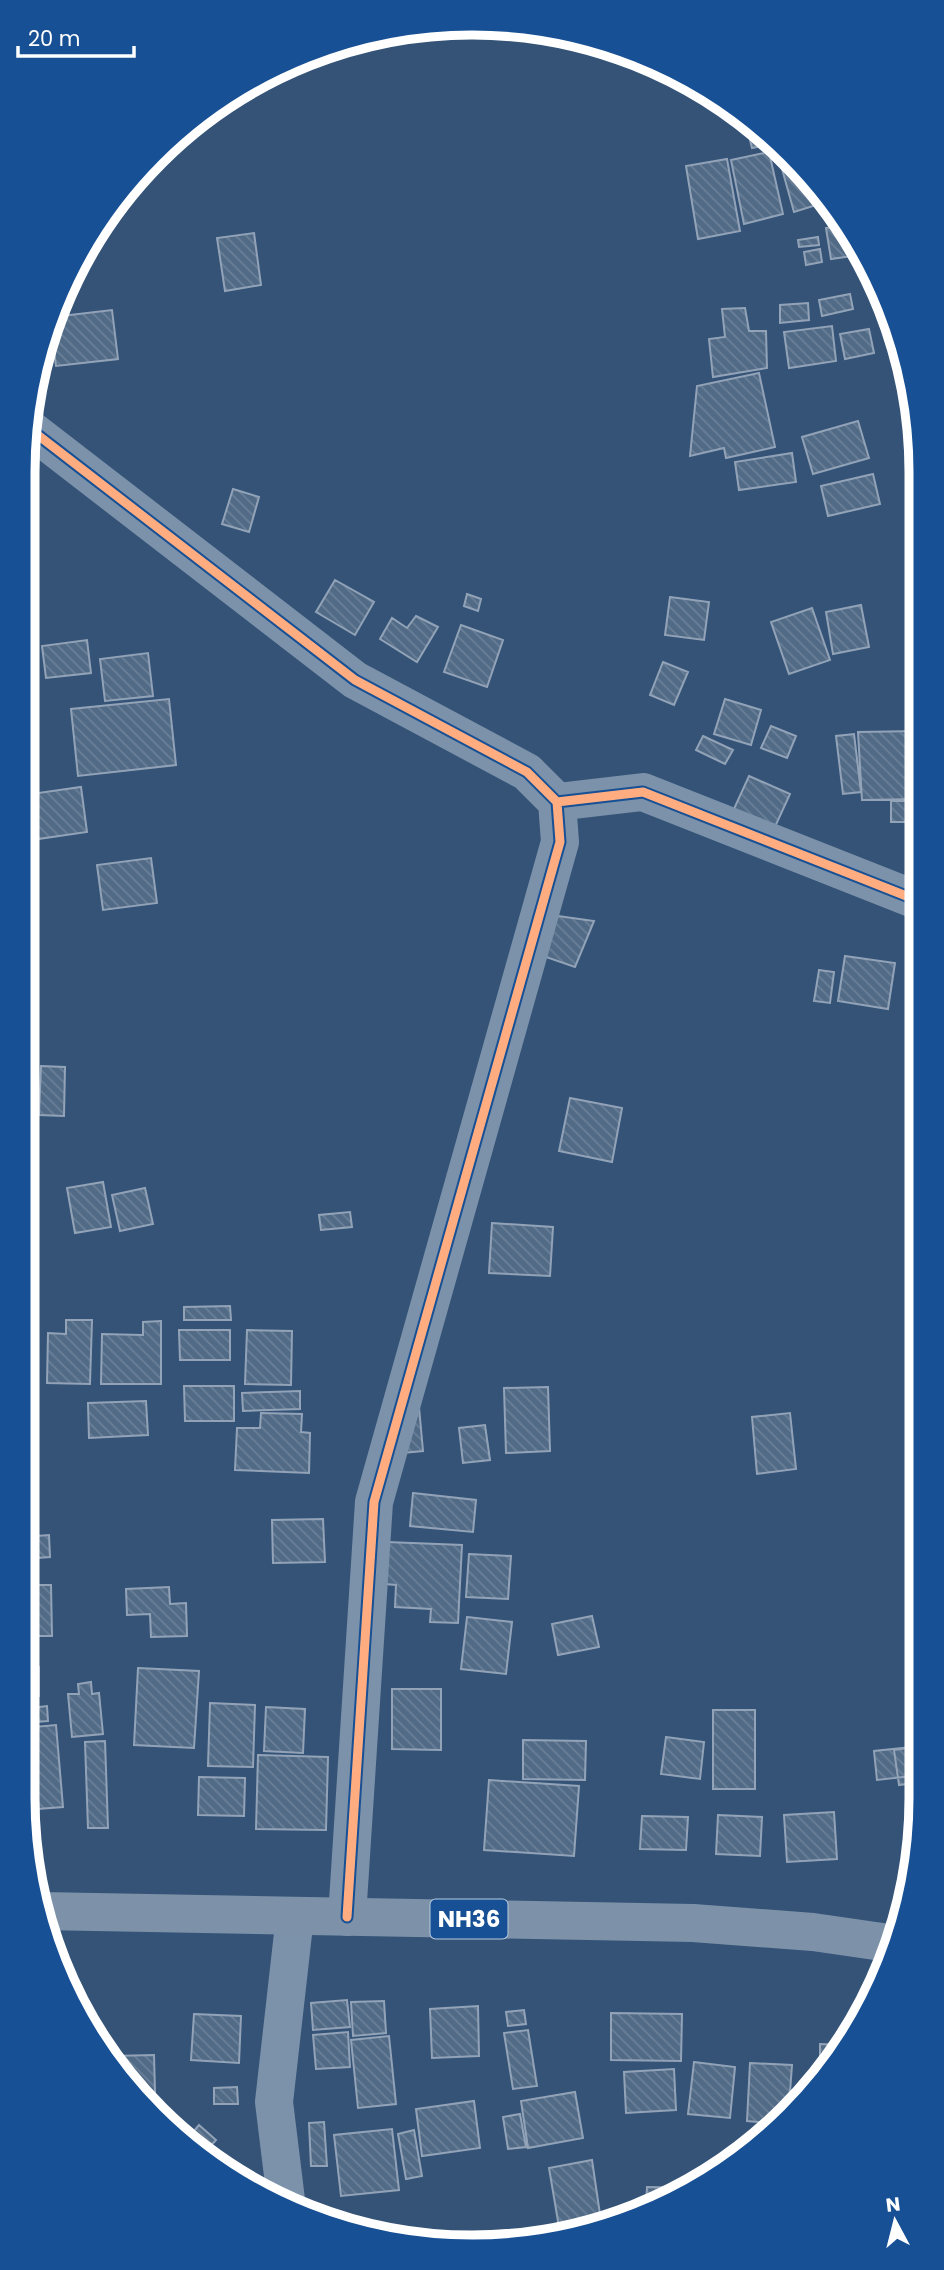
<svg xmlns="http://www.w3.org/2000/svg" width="944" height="2270" viewBox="0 0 944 2270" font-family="Poppins,sans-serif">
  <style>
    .building { fill: url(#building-back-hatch); stroke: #92a3b8; stroke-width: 2 }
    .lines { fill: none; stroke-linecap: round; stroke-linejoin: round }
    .street { stroke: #7c92aa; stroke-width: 38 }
    .highway { stroke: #7d92a9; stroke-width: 38 }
    .cycleway-casing { stroke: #175094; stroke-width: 13 }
    .cycleway { stroke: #ffac80; stroke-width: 9 }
    .labels { text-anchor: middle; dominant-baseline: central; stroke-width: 5; stroke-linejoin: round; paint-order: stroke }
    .shield { fill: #175094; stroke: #b9cadf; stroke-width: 2 }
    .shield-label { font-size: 23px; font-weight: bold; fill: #fff }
    .rim { fill: none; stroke: #fff; stroke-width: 9 }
  </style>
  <defs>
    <pattern id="building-back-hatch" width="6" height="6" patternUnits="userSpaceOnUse" patternTransform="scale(1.75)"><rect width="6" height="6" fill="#516a86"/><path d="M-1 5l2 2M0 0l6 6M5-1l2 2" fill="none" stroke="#6b8098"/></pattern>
  </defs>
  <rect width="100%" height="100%" fill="#345377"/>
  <path class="building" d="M761,138L762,146L752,148L750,140Z
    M780,150L810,176L826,202L794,212L777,151Z
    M769,152L783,214L744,224L731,160Z
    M727,159L740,231L698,239L686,166Z
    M841,226L859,255L831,259L826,228Z
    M254,233L261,285L225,291L217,238Z
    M818,237L819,245L799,247L798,240Z
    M820,249L822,262L806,265L804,252Z
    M850,294L853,309L822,316L819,300Z
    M808,303L809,320L780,323V305Z
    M745,308L749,331H766L767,368L713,377L709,339L725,337L722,309Z
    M112,310L118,359L56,366L50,322L53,317Z
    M832,326L836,361L789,368L784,332Z
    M869,329L874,353L845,359L840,334Z
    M759,373L775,447L726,458L724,448L690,456L697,386Z
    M858,421L869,458L813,474L802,437Z
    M792,453L796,482L739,490L735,462Z
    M873,474L880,504L828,516L821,486Z
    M233,489L259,497L249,532L222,524Z
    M335,580L374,602L355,635L316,612Z
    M25,583L33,637L23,639V584Z
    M467,594L481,599L478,611L464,606Z
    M670,597L709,602L704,640L665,635Z
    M861,605L869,647L833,654L826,612Z
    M812,608L830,660L789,674L771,622Z
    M416,616L438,627L417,662L380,639L392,618L407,628Z
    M461,625L503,640L487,687L444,672Z
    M87,640L91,673L46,678L42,646Z
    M148,653L153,696L105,701L100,659Z
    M663,662L688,672L674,705L650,695Z
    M169,699L176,765L78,776L71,709Z
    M725,699L761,710L751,745L714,734Z
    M771,726L796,736L787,758L761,748Z
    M918,731V799L862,800L858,732Z
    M854,734L861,792L843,794L836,736Z
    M703,736L733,750L725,764L696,750Z
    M749,776L790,794L774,829L733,811Z
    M81,787L87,832L38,839L31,794Z
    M23,801L27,835L23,836Z
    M891,801H918V822H891Z
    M151,858L157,903L103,910L97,865Z
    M558,916L594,921L575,967L543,956Z
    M845,956L895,963L888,1009L838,1001Z
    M819,970L834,972L830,1003L814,1001Z
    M41,1066L65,1067L64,1116L39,1115Z
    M570,1098L622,1108L612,1162L559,1151Z
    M103,1182L111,1227L75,1233L67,1188Z
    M145,1188L153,1224L120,1231L112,1195Z
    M350,1212L352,1227L321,1230L319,1215Z
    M492,1223L553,1227L550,1276L489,1273Z
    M230,1306L231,1320H184V1307Z
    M66,1320H92L90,1384L47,1383L48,1333L66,1334Z
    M161,1321V1384H101L102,1334L143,1335V1322Z
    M179,1330H230V1360H180Z
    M247,1330L292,1331L291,1385L245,1384Z
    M184,1386H234V1421H185Z
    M548,1387L550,1451L506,1453L504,1388Z
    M300,1391V1409L243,1411L242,1393Z
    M146,1401L148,1435L89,1438L88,1403Z
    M419,1407L423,1451L401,1453Z
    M261,1413L302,1414L301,1432L310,1433L309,1473L235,1470L237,1428H260Z
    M790,1413L796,1469L757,1474L752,1417Z
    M485,1425L490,1460L463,1463L459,1428Z
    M413,1493L476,1500L473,1532L410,1526Z
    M323,1519L325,1562L273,1563L272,1520Z
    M49,1535L50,1557L23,1559V1537Z
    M387,1542L462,1545L458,1623L430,1622L431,1609L395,1607L396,1585L385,1584Z
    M469,1554L511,1556L508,1599L466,1597Z
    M23,1564H36L37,1585H51L52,1636H23Z
    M169,1587L170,1604L186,1603L187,1636L151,1637L150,1614L127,1615L126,1589Z
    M592,1616L599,1647L558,1655L552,1624Z
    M467,1617L512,1622L506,1674L461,1669Z
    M39,1667V1696L23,1697V1668Z
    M138,1668L199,1671L194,1748L134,1745Z
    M91,1682L92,1694L99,1693L103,1734L72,1737L68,1694H79L78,1684Z
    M392,1689H441V1750L392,1749Z
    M210,1703L255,1705L253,1767L208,1766Z
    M47,1706L48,1721L23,1723V1709Z
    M266,1707L305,1709L303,1753L264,1751Z
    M713,1710H755V1789H713Z
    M56,1725L63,1807L25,1810L23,1728Z
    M666,1737L704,1742L700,1779L661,1774Z
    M523,1740L586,1741L585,1780L523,1779Z
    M105,1741L108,1828H88L85,1742Z
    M921,1746V1775L877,1780L874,1751Z
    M921,1746V1782L899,1785L894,1750Z
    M258,1755L328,1757L326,1830L256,1829Z
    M199,1777L245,1778L244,1816L198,1815Z
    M489,1780L579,1786L574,1856L484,1850Z
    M834,1812L837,1859L787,1862L784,1815Z
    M718,1815L762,1817L760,1856L716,1854Z
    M642,1816L688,1817L686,1850L640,1849Z
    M347,2000L350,2027L313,2030L311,2003Z
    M384,2001L386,2033L353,2036L351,2002Z
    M478,2006L479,2056L432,2058L430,2009Z
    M524,2010L526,2024L508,2026L506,2012Z
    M611,2013L682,2014L681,2061L611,2060Z
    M194,2014L241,2016L239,2063L191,2060Z
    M528,2030L537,2086L513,2089L504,2033Z
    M348,2032L350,2067L316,2069L313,2035Z
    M389,2036L396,2104L358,2108L351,2040Z
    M820,2044L843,2045L828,2072L820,2079Z
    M154,2055L155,2092H133L112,2056Z
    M694,2062L735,2067L730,2118L688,2114Z
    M750,2063L792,2065L789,2106L770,2123L747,2121Z
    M674,2069L676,2110L626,2113L624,2072Z
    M237,2087L238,2104H214V2088Z
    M575,2092L583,2138L528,2148L521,2101Z
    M474,2101L480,2148L422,2156L416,2109Z
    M520,2114L526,2147L508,2149L503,2117Z
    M324,2122L327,2166H311L309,2123Z
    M199,2125L216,2140L205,2152L188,2138Z
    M392,2129L399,2190L341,2196L334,2135Z
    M414,2130L422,2176L406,2179L398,2134Z
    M592,2160L601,2221L559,2227L549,2168Z
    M647,2187L695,2188L646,2206Z"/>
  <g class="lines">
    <path class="street" d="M30,429L355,680L527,772L557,802L560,842L374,1502L347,1917
      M557,802L643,792L919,901
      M286,2200L274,2102L295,1916"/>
    <path class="highway" d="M41,1911L693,1923L813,1932L896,1944"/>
    <g class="cycleway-casing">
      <path id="cycleway" d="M30,429L355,680L527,772L557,802L560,842L374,1502L347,1917
        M557,802L643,792L919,901"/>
    </g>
    <use href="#cycleway" class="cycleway"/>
  </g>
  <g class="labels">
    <rect class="shield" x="430.5" y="1899.5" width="77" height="39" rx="5"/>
    <g class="shield-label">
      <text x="469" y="1919">NH36</text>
    </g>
  </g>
  <path d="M0 0H944V2270H0ZM472 35H472A437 437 0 0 1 909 472V1798A437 437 0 0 1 472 2235H472A437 437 0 0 1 35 1798V472A437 437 0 0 1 472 35Z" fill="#175094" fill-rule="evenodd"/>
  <path class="rim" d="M472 35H472A437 437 0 0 1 909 472V1798A437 437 0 0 1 472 2235H472A437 437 0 0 1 35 1798V472A437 437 0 0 1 472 35Z"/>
  <g transform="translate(895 2221) rotate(353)" stroke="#175094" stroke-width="5" paint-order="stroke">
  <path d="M0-5L12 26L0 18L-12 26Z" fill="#ffffff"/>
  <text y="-10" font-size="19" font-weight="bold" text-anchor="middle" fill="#ffffff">N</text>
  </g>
  <path d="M18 46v10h116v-10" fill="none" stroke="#ffffff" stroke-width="3.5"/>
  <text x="28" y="46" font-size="21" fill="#ffffff" stroke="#175094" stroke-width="5" paint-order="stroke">20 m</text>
</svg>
